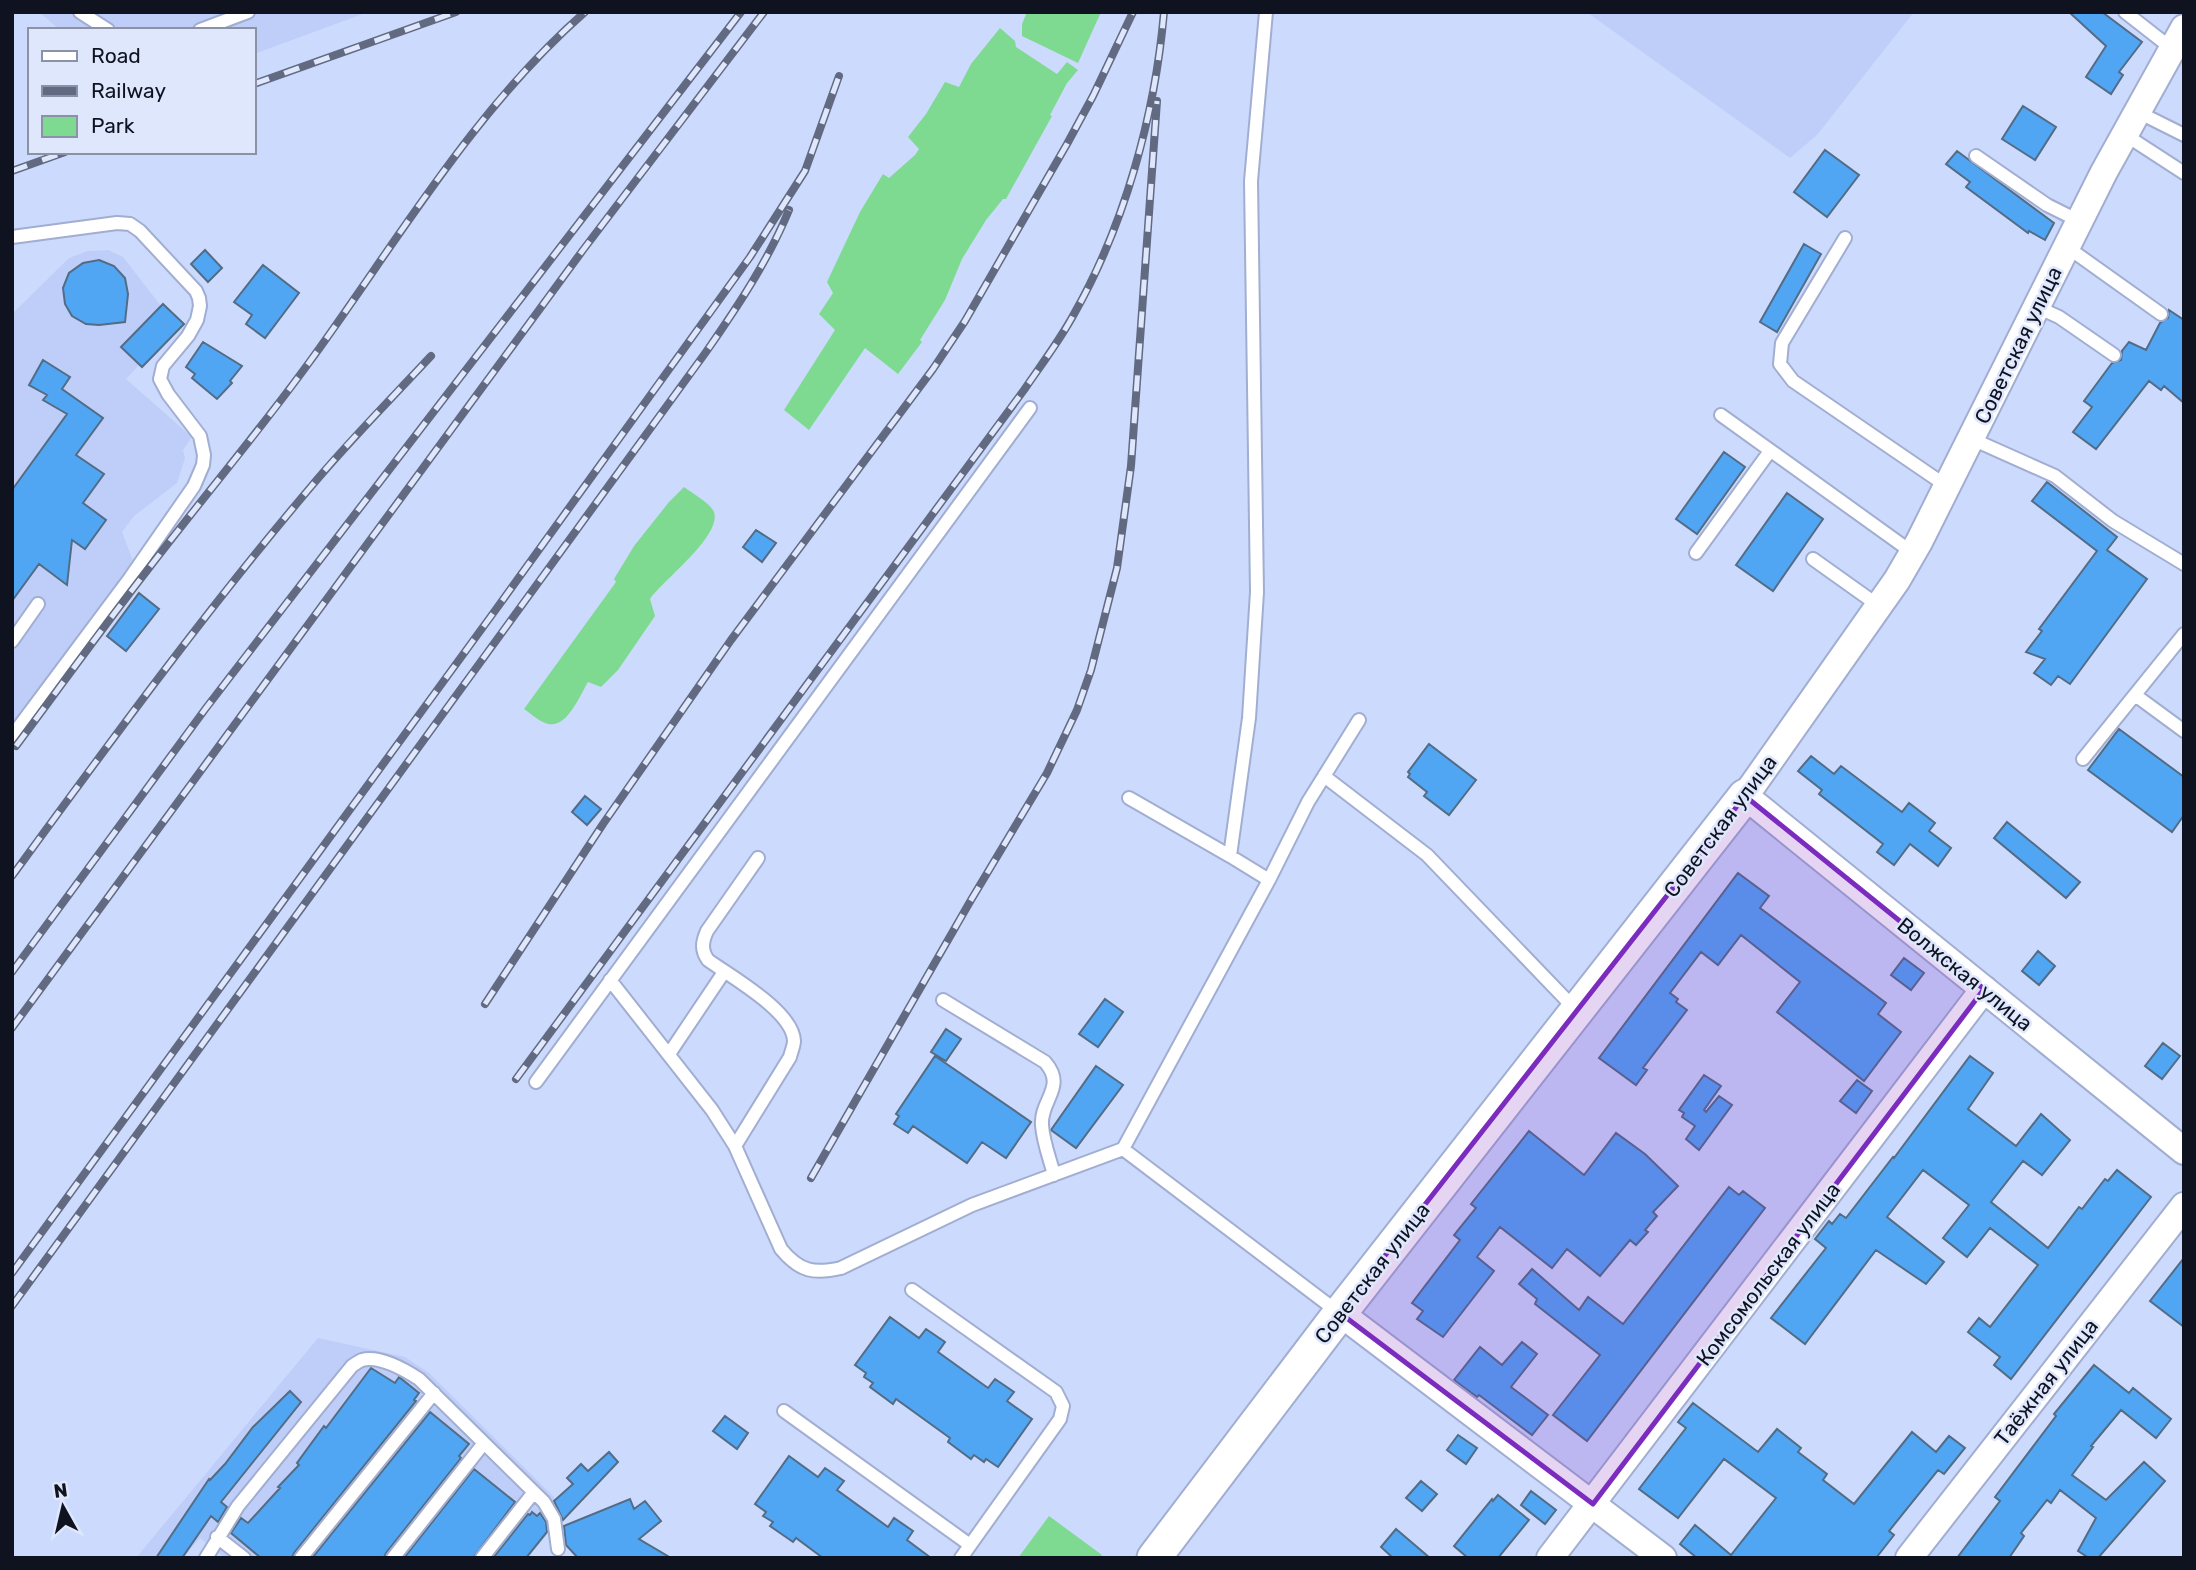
<svg xmlns="http://www.w3.org/2000/svg" width="2196" height="1570" viewBox="0 0 2196 1570" font-family="Rubik,sans-serif">
  <style>
    .built { fill: #becef8 }
    .green { fill: #7eda90 }
    .building { fill: #51a6f4; stroke: #526c86; stroke-width: 2 }
    .lines { fill: none; stroke-linecap: round; stroke-linejoin: round }
    .service-casing { stroke: #a1aed1; stroke-width: 16 }
    .minor-casing { stroke: #a1aed1; stroke-width: 30 }
    .tertiary-casing { stroke: #a1aed1; stroke-width: 37 }
    .service { stroke: #fff; stroke-width: 12 }
    .minor { stroke: #fff; stroke-width: 26 }
    .tertiary { stroke: #fff; stroke-width: 33 }
    .rail-casing { stroke: #626a81; stroke-width: 8 }
    .rail { stroke: #dfe7fd; stroke-width: 5; stroke-dasharray: 16; stroke-linecap: butt }
    .marked { fill: #7b2cbf; fill-opacity: 0.2; stroke: #7b2cbf; stroke-width: 5; stroke-linejoin: round }
    .labels { text-anchor: middle; dominant-baseline: central; stroke-width: 5; stroke-linejoin: round; paint-order: stroke }
    .street-label { font-size: 21px; fill: #0f1320; stroke: #dfe7fd }
  </style>
  <rect width="100%" height="100%" fill="#ccdafd"/>
  <path class="built" d="M39,12H368L254,54V30H60Z
    M1914,12L1817,135L1790,158L1588,13Z
    M108,250L123,257L161,306L133,358L139,365L126,379L192,437L183,450L185,458L177,483L134,516L122,532L133,561L12,723V314L69,258L88,251Z
    M318,1338L405,1357L429,1373L553,1496L564,1513L528,1558H225L200,1538L183,1558H136Z"/>
  <path class="green" d="M1027,12H1101L1078,63L1022,36V24Z
    M1000,28L1015,41L1016,47L1057,74L1067,62L1078,70L1067,83L1050,115L1052,116L1006,199H1003L986,220L962,259L945,300L920,340L922,342L898,374L865,348L809,430L784,410L835,330L819,314L833,293L827,282L860,212L883,174L889,178L915,155L919,149L908,137L926,114L945,82L959,87L971,64Z
    M684,487C692,493 710,503 714,512C722,536 662,581 650,599L655,616L618,670L601,687L588,682C579,697 565,734 543,722C536,719 530,713 524,709L616,582L614,579L634,546L669,502Z
    M1049,1516L1102,1555L1100,1558H1018Z"/>
  <path class="building" d="M2069,12H2102L2142,42L2119,72L2123,75L2111,94L2086,77L2106,46Z
    M2023,106L2056,127L2035,160L2002,139Z
    M1825,150L1859,175L1827,217L1794,192Z
    M1957,151L2054,223L2045,240L2029,231L2028,233L1966,187L1970,182L1946,164Z
    M1804,244L1821,254L1777,332L1760,322Z
    M205,250L222,268L208,282L191,264Z
    M99,260L114,266L125,278L128,294L125,322L99,325L86,324L72,316L65,304L63,288L69,273L83,263Z
    M263,265L299,293L265,338L246,324L252,315L234,302Z
    M163,304L184,324L142,367L121,347Z
    M2169,310L2184,320V403L2164,386L2161,390L2149,381L2096,449L2073,432L2092,407L2084,401L2112,363L2121,360L2122,351L2129,342L2146,350L2160,323L2168,318Z
    M203,342L242,366L230,381L232,383L217,399L192,378L195,374L186,367Z
    M43,360L70,377L62,389L103,418L76,455L104,474L83,503L106,520L85,549L72,540L67,585L39,564L12,601V490L67,414L43,400L47,395L29,385Z
    M1724,452L1745,467L1697,534L1676,519Z
    M2047,482L2117,537L2107,550L2147,579L2070,684L2058,676L2051,685L2034,673L2045,659L2026,652L2042,631L2039,629L2097,551L2032,501Z
    M1787,493L1823,519L1773,591L1736,565Z
    M756,530L776,543L762,562L743,547Z
    M139,593L159,609L126,651L107,636Z
    M2119,729L2184,777V815L2172,832L2088,770Z
    M1429,744L1476,780L1449,815L1424,796L1427,792L1408,777L1410,774L1408,772Z
    M1811,756L1834,774L1841,766L1902,812L1909,803L1935,823L1929,831L1951,848L1938,866L1910,844L1894,865L1877,852L1883,844L1819,794L1822,790L1798,771Z
    M585,796L601,809L587,825L572,812Z
    M2007,822L2080,882L2066,898L1994,838Z
    M1738,873L1769,896L1760,908L1886,1003L1878,1014L1901,1032L1864,1081L1777,1012L1800,982L1741,935L1718,965L1701,952L1670,993L1678,999L1676,1002L1687,1010L1643,1068L1647,1070L1636,1085L1599,1058Z
    M2038,951L2055,966L2039,985L2022,971Z
    M1904,958L1924,973L1911,990L1891,975Z
    M1105,999L1123,1012L1098,1047L1079,1034Z
    M946,1029L961,1039L946,1061L931,1052Z
    M2163,1043L2180,1056L2162,1079L2145,1066Z
    M935,1056L1031,1122L1006,1158L982,1142L967,1163L913,1126L908,1133L894,1124L899,1116L896,1114Z
    M1970,1056L1993,1073L1968,1109L2016,1146L2041,1114L2070,1140L2042,1175L2023,1161L1991,1202L2048,1248L2079,1207L2082,1209L2105,1179L2108,1181L2117,1170L2151,1197L2011,1379L1994,1365L2000,1357L1968,1332L1979,1318L1990,1327L2038,1265L1990,1228L1967,1257L1943,1238L1969,1205L1923,1170L1887,1217L1944,1262L1926,1284L1876,1250L1805,1344L1771,1318L1826,1248L1815,1239L1829,1221L1832,1224L1840,1214L1846,1218L1893,1157L1894,1158Z
    M1096,1066L1123,1085L1076,1148L1051,1130Z
    M1704,1075L1721,1086L1704,1110L1706,1112L1719,1096L1732,1105L1699,1150L1686,1139L1695,1126L1682,1117L1684,1113L1679,1110Z
    M1857,1080L1872,1091L1856,1113L1840,1101Z
    M1529,1131L1584,1175L1616,1133L1645,1154L1678,1186L1653,1212L1657,1216L1645,1230L1648,1232L1636,1245L1630,1240L1600,1276L1567,1249L1552,1268L1500,1227L1477,1257L1494,1271L1443,1337L1417,1319L1423,1311L1412,1303L1460,1240L1454,1235L1476,1208L1471,1204Z
    M1729,1187L1739,1195L1743,1191L1765,1208L1587,1441L1553,1415L1600,1355L1535,1304L1537,1299L1519,1284L1532,1269L1579,1310L1588,1297L1623,1324Z
    M2184,1258V1327L2150,1301Z
    M890,1317L919,1338L926,1329L945,1342L938,1352L988,1388L995,1379L1014,1392L1007,1401L1032,1419L998,1467L986,1459L984,1462L974,1455L971,1459L948,1442L950,1438L896,1399L893,1404L870,1387L873,1383L864,1377L866,1373L855,1365Z
    M1522,1342L1537,1354L1511,1387L1548,1415L1532,1435L1479,1395L1477,1397L1454,1380L1480,1347L1502,1365Z
    M2094,1365L2129,1393L2133,1388L2171,1419L2156,1438L2121,1410L2091,1446L2093,1447L2072,1475L2106,1500L2144,1462L2165,1481L2098,1558H2089L2078,1551L2096,1518L2060,1490L2051,1503L2047,1500L2021,1533L2024,1536L2009,1558H1957L2000,1501L1995,1497L2056,1416L2054,1414Z
    M371,1368L395,1383L399,1377L419,1393L414,1400L416,1401L294,1553L292,1558H261L231,1533L241,1518L248,1523L280,1488L278,1487L299,1465L297,1463L324,1426L326,1428Z
    M290,1391L301,1402L221,1502L227,1507L218,1522L211,1516L182,1558H156L209,1479L210,1480L225,1464L253,1427Z
    M1693,1403L1758,1452L1777,1429L1801,1448L1798,1452L1827,1474L1823,1480L1854,1504L1912,1432L1936,1452L1949,1436L1965,1448L1944,1474L1938,1470L1889,1531L1894,1535L1876,1558H1697L1680,1544L1695,1525L1731,1555L1776,1498L1724,1459L1678,1518L1639,1489L1686,1428L1678,1422Z
    M430,1412L469,1444L459,1456L461,1458L386,1553L384,1558H312Z
    M725,1416L748,1433L737,1449L713,1431Z
    M1458,1435L1477,1448L1466,1464L1447,1450Z
    M609,1452L618,1462L563,1520L554,1501L573,1484L567,1478L581,1464L588,1471Z
    M789,1456L818,1477L825,1468L844,1481L837,1490L888,1527L894,1518L913,1531L907,1540L931,1558H823L796,1538L793,1542L770,1526L773,1522L763,1516L766,1512L755,1504Z
    M474,1469L515,1502L473,1558H404Z
    M1421,1481L1437,1494L1422,1511L1406,1498Z
    M1531,1491L1556,1510L1545,1524L1521,1505Z
    M1498,1495L1529,1520L1498,1558H1468L1454,1546L1492,1499L1493,1501Z
    M630,1499L634,1509L645,1501L661,1521L639,1539L671,1558H578L566,1545L564,1526Z
    M532,1512L537,1516L540,1513L546,1522L547,1532L526,1558H493L528,1514L530,1515Z
    M1396,1529L1430,1558H1393L1381,1547Z"/>
  <g class="lines">
    <g class="service-casing">
      <path id="service" d="M80,12L108,30
        M1266,12L1251,181L1257,592L1249,718L1230,856L1269,880
        M2125,12L2171,48
        M200,30L248,12
        M2136,111L2184,135
        M2124,134L2184,173
        M1976,156L2047,205L2079,221
        M12,237L117,223L130,224L140,231L196,291L199,298L200,306L197,320L188,336L163,366L160,379L168,394L200,436L204,455L203,465L194,486L130,578L12,736
        M1845,238L1782,343L1780,364L1793,381L1948,487
        M2067,247L2161,314
        M2037,307L2059,317L2114,355
        M1721,415L1913,553
        M1972,439L2055,476L2113,521L2184,564
        M1696,553L1770,451
        M1813,559L1879,606
        M12,641L38,604
        M2135,695L2184,731
        M2083,759L2184,634
        M1324,776L1427,855L1577,1011
        M1129,798L1230,856
        M610,980L712,1110L735,1146L781,1249C800,1272 814,1274 841,1268L972,1205L1123,1149
        M943,1000L1045,1062C1067,1087 1040,1100 1042,1125C1043,1142 1050,1159 1054,1175
        M669,1054L724,972
        M536,1082L1030,408
        M735,1146L790,1057C791,1052 794,1046 794,1041C793,1011 731,977 708,960C701,950 702,942 707,931L758,858
        M912,1290L1056,1392L1063,1406L1060,1419L961,1558
        M1338,1312L1123,1149L1269,880L1308,802L1359,720
        M784,1411L970,1545
        M217,1537L244,1558
        M206,1558L238,1506L352,1366C355,1364 359,1361 362,1360C380,1355 405,1370 419,1379L544,1502L554,1519L558,1549
        M301,1558L434,1393
        M393,1558L484,1443
        M482,1558L534,1492"/>
    </g>
    <g class="minor-casing">
      <path id="minor" d="M2184,28L2104,172L1919,542L1897,580L1745,796L2184,1151
        M1340,1313L1663,1558
        M1550,1558L1984,989
        M1909,1558L2184,1206"/>
    </g>
    <g class="tertiary-casing">
      <path id="tertiary" d="M1154,1558L1340,1313L1745,796"/>
    </g>
    <use href="#service" class="service"/>
    <use href="#minor" class="minor"/>
    <use href="#tertiary" class="tertiary"/>
    <g class="rail-casing">
      <path id="rail" d="M254,84L456,12
        M12,171L65,152
        M16,746C60,687 103,627 149,568C201,500 257,434 308,364C395,245 473,110 585,12
        M12,876C108,745 204,613 309,489C347,443 390,400 431,356
        M12,972L206,708L741,12
        M485,1004L603,824L731,640L933,369L965,321L1067,144L1093,96L1133,12
        M12,1028L583,250L764,12
        M516,1079L1024,390C1041,365 1060,340 1074,314C1125,224 1155,115 1164,12
        M811,1178L971,900L1047,773L1077,710L1091,670L1117,568L1131,466L1157,101
        M12,1273L494,612L750,257L805,171L839,76
        M12,1306L706,352C738,306 768,261 789,210"/>
    </g>
    <use href="#rail" class="rail"/>
  </g>
  <path class="marked" d="M1745,796L1984,989L1593,1504L1340,1313Z"/>
  <g class="labels">
    <g class="street-label">
      <text transform="translate(2018 345) rotate(-64)">Советская улица</text>
      <text transform="translate(1720 826) rotate(-53)">Советская улица</text>
      <text transform="translate(1965 974) rotate(39)">Волжская улица</text>
      <text transform="translate(1372 1273) rotate(-52)">Советская улица</text>
      <text transform="translate(1768 1274) rotate(-53)">Комсомольская улица</text>
      <text transform="translate(2046 1382) rotate(-52)">Таёжная улица</text>
    </g>
  </g>
  <rect width="2196" height="1570" fill="none" stroke="#0f1320" stroke-width="28"/>
  <rect x="28" y="28" width="228" height="126" fill="#dfe7fd" stroke="#8c92a5" stroke-width="2"/>
  <rect x="42" y="51" width="35" height="10" fill="#ffffff" stroke="#8c92a5" stroke-width="2"/>
  <text x="91" y="63" font-size="21" fill="#0f1320">Road</text>
  <rect x="42" y="86" width="35" height="10" fill="#626a81" stroke="#8c92a5" stroke-width="2"/>
  <text x="91" y="98" font-size="21" fill="#0f1320">Railway</text>
  <rect x="42" y="116" width="35" height="21" fill="#7eda90" stroke="#8c92a5" stroke-width="2"/>
  <text x="91" y="133" font-size="21" fill="#0f1320">Park</text>
  <g transform="translate(63 1507) rotate(352)" stroke="#dfe7fd" stroke-width="5" paint-order="stroke">
  <path d="M0-5L12 26L0 18L-12 26Z" fill="#0f1320"/>
  <text y="-10" font-size="19" font-weight="bold" text-anchor="middle" fill="#0f1320">N</text>
  </g>
</svg>
